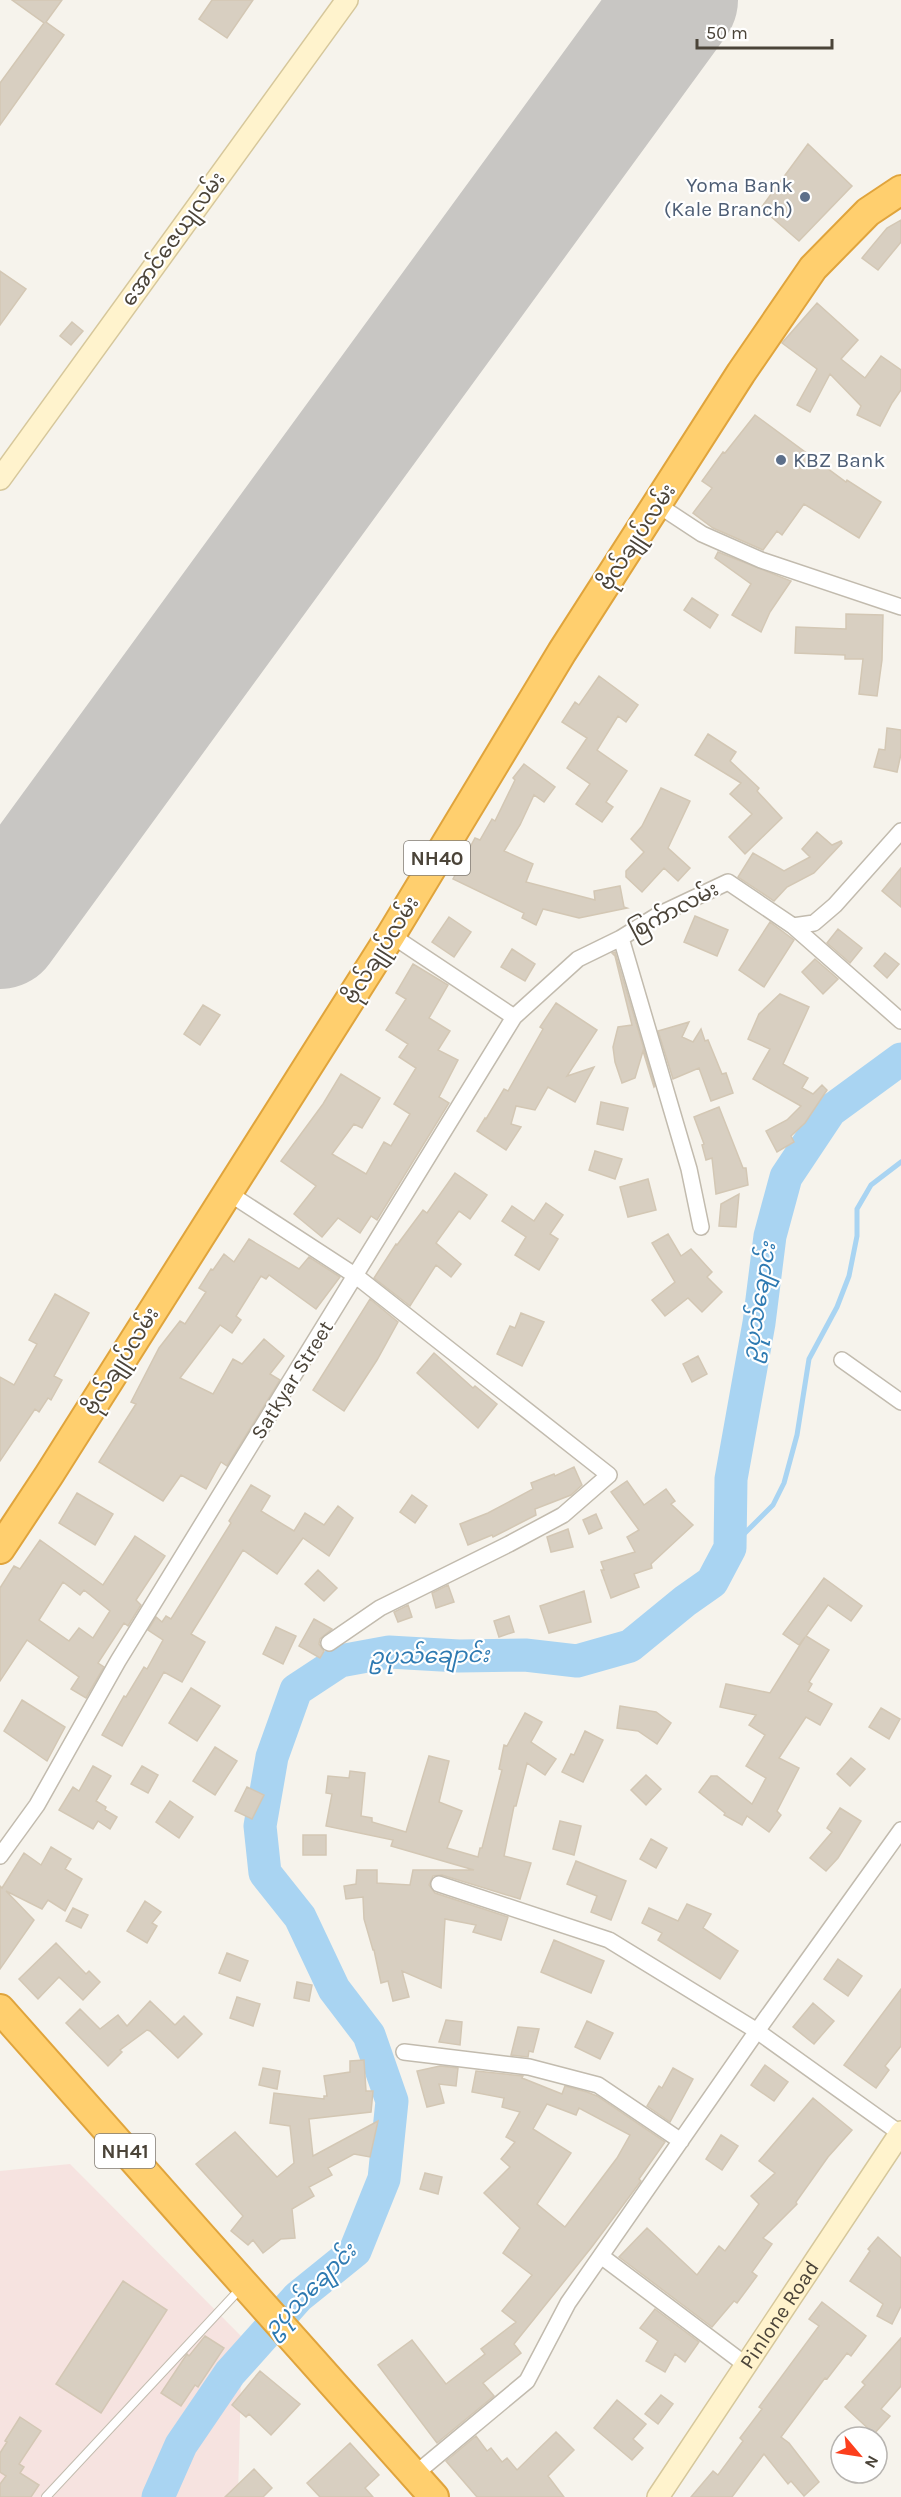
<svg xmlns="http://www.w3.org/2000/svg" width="901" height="2497" viewBox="0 0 901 2497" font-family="Karla,'Noto Sans Myanmar',sans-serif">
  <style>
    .medical { fill: #f6e3e0 }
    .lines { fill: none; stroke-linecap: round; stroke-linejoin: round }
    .stream { stroke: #a9d4f2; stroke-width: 5 }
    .river { stroke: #a9d4f2; stroke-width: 33 }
    .runway { stroke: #c8c6c3; stroke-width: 122 }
    .building { fill: #d8cfc1; stroke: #d3c7b4; stroke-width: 1.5; fill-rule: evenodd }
    .lane-casing { stroke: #c2bbae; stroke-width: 10 }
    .street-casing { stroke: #c2bbae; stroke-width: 18 }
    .secondary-casing { stroke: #d6c79b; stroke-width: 24 }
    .highway-casing { stroke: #e0a43c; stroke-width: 32 }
    .lane { stroke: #fff; stroke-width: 8 }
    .street { stroke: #fff; stroke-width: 15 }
    .secondary { stroke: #fff3cd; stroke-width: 21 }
    .highway { stroke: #ffcf6e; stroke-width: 28 }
    .service-dot { fill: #5c6f8a; stroke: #fff; stroke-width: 2 }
    .labels { text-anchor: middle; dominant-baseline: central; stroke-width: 4.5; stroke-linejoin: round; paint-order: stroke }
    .shield { fill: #fff; stroke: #817c74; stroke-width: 1.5 }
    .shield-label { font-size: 20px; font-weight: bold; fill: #4b4439 }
    .service-label { font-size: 21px; fill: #4e5e75; stroke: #fff; text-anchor: end }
    .street-label { font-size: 21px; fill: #4b4439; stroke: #fff }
    .water-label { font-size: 22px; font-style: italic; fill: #2e7ab2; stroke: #fff }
  </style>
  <rect width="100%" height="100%" fill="#f6f3ec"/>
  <path class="medical" d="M70,2164L242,2337L238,2497H0V2171Z"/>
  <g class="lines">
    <path class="stream" d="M730,1548L773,1505L784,1483L797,1435L809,1359L837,1307L849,1276L857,1236V1209L871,1185L901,1162"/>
    <path class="river" d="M158,2497L181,2445L230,2373L298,2297L355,2251L384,2179L392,2101L369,2035L334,1989L300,1917L265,1873L260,1826L272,1757L296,1690L340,1661L389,1652L459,1656L525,1655L577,1661L630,1646L685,1601L712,1582L730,1548L731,1479L759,1323L770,1236L786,1177L830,1111L901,1059"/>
    <path class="runway" d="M0,928L677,0"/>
  </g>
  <path class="building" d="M12,0H62L46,22L64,35L0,125V83L44,23Z
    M212,0H253L227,38L199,19Z
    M808,144L852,186L799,241L761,208Z
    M901,220V242L878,270L862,258L887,228Z
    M0,271L26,289L0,325Z
    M817,303L858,340L841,359L865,378L881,356L901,370V390L892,403L880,426L857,415L861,406L830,374L810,412L797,405L817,369L782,343Z
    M72,322L83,331L71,345L60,336Z
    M755,415L846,482L847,480L881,502L859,538L804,504L782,535L777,531L763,550L713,528L693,513L712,488L702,481L723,452L725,453Z
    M718,552L791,581L770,612L761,632L732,615L751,584L715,558Z
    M692,598L718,615L710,628L684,610Z
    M846,614L883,615L882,660L877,696L859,694L863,659H845V655L795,653L796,627L846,629Z
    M599,676L638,705L626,722L618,716L597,750L627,771L606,802L613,807L602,822L576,804L590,784L567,768L587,738L562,722L575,702L579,705Z
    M887,728L901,730V754L897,772L874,767L879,749L885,750Z
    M708,734L736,752L730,761L759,788L757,791L782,818L745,854L729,837L752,814L730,794L741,783L695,755Z
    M524,764L555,787L544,802L534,795L520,825L504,851L533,864L526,882L595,900L594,891L620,886L624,907L627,908L579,918L543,909L536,925L522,918L524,913L453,879L475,838L480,840L492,819L495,821L515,780L513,778Z
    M661,788L690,801L668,848L690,868L678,881L664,868L642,892L626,877V871L644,852L631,839L642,826Z
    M817,832L832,845L841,841L842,843L814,873L787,887L774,901L738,877L753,853L784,871L810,857L802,849Z
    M901,868V907L882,891Z
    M695,916L728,930L717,956L684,942Z
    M449,917L471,932L454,957L432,942Z
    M770,922L794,940L764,987L739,970Z
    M838,929L862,948L850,963L827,943Z
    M512,949L535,964L525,981L501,967Z
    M615,952L655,1086L654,1087L643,1051L635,1078L622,1083L615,1062L613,1047L618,1027L632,1025L615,956L612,953Z
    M885,953L899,964L887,978L874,966Z
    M815,959L838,979L823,994L802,972Z
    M413,964L448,985L429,1018L450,1031L438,1050L458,1060L439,1097L449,1103L377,1220L371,1216L360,1233L338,1218L322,1237L294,1214L316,1186L281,1161L323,1104L341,1074L380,1098L362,1128L354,1124L332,1154L366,1174L384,1142L391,1146L410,1114L394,1104L416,1068L399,1057L408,1044L386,1030L406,999L396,993Z
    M780,994L809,1007L783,1064L808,1078L802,1088L813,1094L822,1085L827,1090L805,1123L791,1136L794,1142L777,1152L766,1131L787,1120L801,1106L753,1079L770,1049L748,1039L759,1014Z
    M556,1003L597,1030L567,1076L594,1067L575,1102L548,1087L535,1110L516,1106L511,1124L521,1127L506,1150L477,1131L485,1118L486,1119L504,1089L508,1091L543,1029L540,1027Z
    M203,1005L220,1015L200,1045L184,1034Z
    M689,1022L682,1037L693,1042L701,1029L705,1041L708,1040L722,1074L726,1073L733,1093L711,1101L699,1068L673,1079L658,1031Z
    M601,1102L628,1108L623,1130L597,1124Z
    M719,1107L743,1168H746L748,1185L716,1194L712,1158L706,1160L702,1145L704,1144L694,1117Z
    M595,1151L622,1159L615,1179L589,1170Z
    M455,1173L487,1195L470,1219L459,1211L436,1243L461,1264L451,1277L436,1265L410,1306L374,1278L396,1244L397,1245L423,1210L427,1213Z
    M648,1179L656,1210L628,1217L620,1187Z
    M739,1194L736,1227L719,1226L721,1204Z
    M546,1203L563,1215L550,1234L558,1239L539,1270L515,1255L526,1237L502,1221L512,1206L534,1221Z
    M668,1234L681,1256L691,1249L712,1272L707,1277L722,1292L702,1312L688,1298L665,1316L652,1300L675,1282L652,1243Z
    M249,1239L299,1269L309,1257L340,1277L316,1309L269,1275L266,1279L261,1276L236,1316L241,1320L232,1333L220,1325L180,1378L213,1394L233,1359L242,1364L264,1339L284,1356L270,1374L280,1380L227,1466L221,1462L206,1489L181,1475L163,1501L99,1462L136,1404L131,1402L159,1348L180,1321L185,1324L206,1292L199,1288L211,1269L213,1270L224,1254L234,1262Z
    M55,1294L89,1313L54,1376L62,1380L51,1400L48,1398L39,1412L35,1409L0,1461V1377L14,1385L37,1344L29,1340Z
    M370,1299L398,1322L377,1360L344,1411L313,1390Z
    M521,1313L544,1322L522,1366L497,1354L510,1326L515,1328Z
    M434,1353L473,1388L475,1386L497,1404L478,1428L417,1373Z
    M698,1356L707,1374L692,1382L683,1364Z
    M574,1467L582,1485L571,1495L535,1509L536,1515L493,1537L492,1535L468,1545L460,1524L488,1513L533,1489L531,1483L554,1474L555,1476Z
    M627,1481L644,1505L666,1489L675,1501L671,1504L693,1525L651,1564L652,1568L634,1574L639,1587L611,1598L601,1570H604L601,1562L635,1552L627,1537L639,1530L611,1492Z
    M251,1485L270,1496L261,1511L294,1531L305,1513L324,1525L338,1506L353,1518L329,1556L303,1538L277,1574L243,1550L191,1634L205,1642L182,1682L164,1672L122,1746L102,1735L124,1696L126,1697L144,1667L147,1669L163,1640L148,1630L156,1617L162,1622L166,1616L171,1619L231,1523L229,1521Z
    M77,1493L113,1514L95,1545L59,1523Z
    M412,1495L427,1506L415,1523L400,1512Z
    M596,1514L602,1528L589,1534L583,1520Z
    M568,1529L573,1547L551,1552L547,1537Z
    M135,1536L165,1556L136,1600L141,1605L128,1626L124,1623L98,1663L104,1667L86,1698L71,1689L79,1677L27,1640L0,1681V1588L14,1566L20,1569L40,1540L103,1585ZM63,1582L80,1595L84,1590L110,1611L93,1638L79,1628L69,1641L39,1620Z
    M318,1570L337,1588L324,1601L305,1584Z
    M824,1578L862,1606L851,1621L828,1605L806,1636L829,1650L809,1682L812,1684L808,1691L832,1704L820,1725L806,1717L779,1758L799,1768L777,1811L781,1815L769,1832L747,1816L742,1825L724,1815L725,1813L699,1792L711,1776H717L752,1804L766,1778L746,1766L765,1735L749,1725L756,1715L720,1707L726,1684L770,1693L805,1637L799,1645L783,1634Z
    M448,1585L454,1602L436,1608L432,1593Z
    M584,1591L591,1622L549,1633L540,1606Z
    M408,1605L412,1617L398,1622L394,1612Z
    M509,1616L514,1632L499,1637L494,1621Z
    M314,1619L332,1629L320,1639L319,1644L324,1651L320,1658L299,1646Z
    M276,1627L296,1636L283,1664L263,1654Z
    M191,1688L220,1706L197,1741L169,1723Z
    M22,1700L65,1727L47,1761L4,1731Z
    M620,1706L656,1712L671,1723L657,1744L638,1731L617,1728Z
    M881,1708L900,1719L889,1739L869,1727Z
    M525,1713L542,1722L531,1742L556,1759L545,1775L527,1763L516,1806H514L504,1856L531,1863L520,1899L442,1875L433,1876L429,1885L435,1893L508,1917L501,1940L473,1932L476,1925L445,1919L441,1988L402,1971L409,1997L393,2001L388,1981L381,1983L374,1950H373L364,1919L363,1897L346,1899L344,1886L356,1884L357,1870H377V1883L410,1885L413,1870H474L391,1846L393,1840L326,1826L332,1794L326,1793L328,1776L349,1778L350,1771L365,1773L361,1816L372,1818V1822L406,1832L429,1756L449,1761L439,1802L462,1811L447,1848L478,1857L480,1848H482L502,1770L499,1769L504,1745L507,1746Z
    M585,1731L603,1740L583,1782L562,1772L571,1754L574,1755Z
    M215,1747L237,1761L215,1795L193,1781Z
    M851,1758L865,1769L850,1786L837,1774Z
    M93,1766L111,1776L96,1801L106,1807L105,1810L117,1817L110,1829L98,1821L93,1829L59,1810L73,1787L79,1791Z
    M142,1766L158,1775L148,1793L131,1784Z
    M646,1775L661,1789L646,1805L631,1790Z
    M247,1787L264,1795L252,1819L235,1811Z
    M170,1801L193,1817L179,1838L156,1822Z
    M840,1808L861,1821L838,1858L826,1871L810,1858L832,1832L827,1828Z
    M560,1821L581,1826L574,1855L553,1849Z
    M303,1835H326V1855H303Z
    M651,1839L667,1848L656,1868L640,1859Z
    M51,1847L71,1859L65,1869L82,1879L65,1911L48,1900L42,1909L6,1891L34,1920L0,1969V1886L2,1888L24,1853L41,1865Z
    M576,1861L626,1881L611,1920L591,1912L597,1896L567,1884Z
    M145,1901L161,1912L152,1923L157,1926L147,1943L127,1931Z
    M687,1904L711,1914L703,1928L738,1951L720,1979L658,1940L662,1933L642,1923L649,1908L678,1921Z
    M73,1908L88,1915L81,1928L66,1921Z
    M554,1940L604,1961L591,1993L541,1972Z
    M56,1943L86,1974L89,1971L100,1982L83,2000L59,1977L38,1999L19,1979Z
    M227,1953L248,1961L240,1981L219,1973Z
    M838,1959L862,1976L848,1996L824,1979Z
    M297,1982L312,1985L309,2001L294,1998Z
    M901,1989V2046L885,2066L889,2070L876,2088L844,2065Z
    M237,1997L260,2004L253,2026L230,2018Z
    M150,2001L175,2025L184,2016L202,2034L178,2058L150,2031L147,2030L120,2050L122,2052L108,2066L66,2023L80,2009L100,2029L118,2015L127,2026Z
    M813,2003L834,2021L814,2044L793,2027Z
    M446,2020L462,2022L460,2045L439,2042Z
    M587,2021L613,2033L600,2059L575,2047Z
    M518,2027L539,2029L533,2052L529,2051L528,2057L511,2055Z
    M364,2060L366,2091H373L371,2112L309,2119L313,2156L378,2121L370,2157L354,2154L328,2168L332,2175L309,2187L314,2196L292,2209L295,2238L281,2239L263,2253L253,2240L248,2245L231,2231L243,2216L196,2164L235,2132L277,2177L294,2163L290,2126L270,2123L274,2093L324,2099V2096H327L324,2076L350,2072V2061Z
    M765,2065L788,2082L774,2101L751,2085Z
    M440,2066L458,2068L456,2086L439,2084L444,2103L427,2107L417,2071Z
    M263,2068L280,2071L277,2089L259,2085Z
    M673,2068L693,2079L670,2122L647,2106L659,2086L662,2088Z
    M476,2071L523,2076L522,2078L562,2094L565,2086L587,2092L597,2096L665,2142L639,2179L641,2181L591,2248L514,2344L521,2353L483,2383L494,2396L437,2443L378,2365L412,2340L446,2384L485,2354L481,2349L516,2322L502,2311L532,2275L503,2253L520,2228L484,2193L510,2167L501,2159L515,2142L506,2137L520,2112L502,2107L504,2098L472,2092ZM547,2104L576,2115L579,2108L630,2135L617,2158L565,2227L537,2204L571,2153L533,2129Z
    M813,2098L852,2130L828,2157L796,2202L797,2204L763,2238L772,2244L752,2272L757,2276L737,2303L734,2301L712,2327L619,2257L647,2228L697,2275L719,2246L725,2251L759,2204L751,2196L775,2173L759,2161Z
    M721,2135L738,2146L722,2170L706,2159Z
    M425,2173L442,2177L438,2194L420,2189Z
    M878,2237L901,2258V2306L892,2324L877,2316L883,2304L850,2281L870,2251L868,2249Z
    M123,2281L167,2310L101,2413L56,2384Z
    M822,2302L866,2336L851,2356L847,2353L827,2379L825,2378L781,2437L789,2443L819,2482L804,2496L791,2481L788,2484L764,2454L732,2497H691L713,2471L718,2475L743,2441L740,2438L762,2409L759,2407L819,2326L809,2319Z
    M655,2309L699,2342L685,2362L675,2354L665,2372L646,2361L658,2341L640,2328Z
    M205,2336L224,2348L198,2387L195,2385L181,2406L161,2393L187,2354L189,2356Z
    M901,2338V2386L881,2409L890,2416L874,2434L845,2407L865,2385L862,2382Z
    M260,2371L300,2404L271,2435L249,2414L246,2417L232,2405Z
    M661,2395L673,2404L658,2424L645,2414Z
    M617,2400L646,2424L633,2439L643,2448L632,2460L594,2428Z
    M20,2417L41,2431L19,2464L24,2467L20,2473L39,2485L31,2497H0V2484L6,2476L0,2472V2453L7,2442L5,2441Z
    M556,2432L574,2450L548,2476L564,2497H477L446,2461L476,2436L487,2451L491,2448L502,2462L507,2458L517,2470Z
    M350,2443L379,2475L365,2488L373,2497H320L307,2483Z
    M254,2469L272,2488L263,2497H225Z"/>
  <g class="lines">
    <g class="lane-casing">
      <path id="lane" d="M46,2497L240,2289"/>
    </g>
    <g class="street-casing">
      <path id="street" d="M658,505L702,534L761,560L901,607
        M793,926L901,1021
        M391,935L514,1017
        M227,1192L356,1276L609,1475L563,1515L509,1544L380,1608L329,1643
        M701,1227L689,1169L621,938L658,915L728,882L793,926L814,923L835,905L901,831
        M842,1360L901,1402
        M0,1856L37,1805L118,1661L514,1017L578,959L621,938
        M439,1884L609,1940L757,2031L901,2134
        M404,2052L529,2067L598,2085L681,2141
        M601,2256L746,2365
        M414,2475L527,2381L568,2303L757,2031L901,1830"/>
    </g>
    <g class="secondary-casing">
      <g id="secondary">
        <path d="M0,479L347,0"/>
        <path id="s1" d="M658,2497L901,2132"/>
      </g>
    </g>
    <g class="highway-casing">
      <path id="highway" d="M0,1549L49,1475L391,935L562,652L741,373L813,268L868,212L901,190
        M0,2009C144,2172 289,2335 434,2497"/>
    </g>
    <use href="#lane" class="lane"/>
    <use href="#street" class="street"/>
    <use href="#secondary" class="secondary"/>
    <use href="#highway" class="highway"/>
  </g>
  <g class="service-dot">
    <circle cx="805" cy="197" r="6"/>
    <circle cx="781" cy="460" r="6"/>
  </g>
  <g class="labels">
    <g class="shield">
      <rect x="404" y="841" width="66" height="34" rx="4.5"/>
      <rect x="95" y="2134" width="60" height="34" rx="4.5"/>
    </g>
    <g class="shield-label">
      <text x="437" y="858">NH40</text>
      <text x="125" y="2151">NH41</text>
    </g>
    <g class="service-label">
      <text x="793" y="185">Yoma Bank<tspan x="793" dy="24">(Kale Branch)</tspan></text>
      <text x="793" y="460" text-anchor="start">KBZ Bank</text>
    </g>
    <g class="street-label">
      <text transform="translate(173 239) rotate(-54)">အောင်ဇေယျလမ်း</text>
      <text transform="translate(637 537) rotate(-57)">ဗိုလ်ချုပ်လမ်း</text>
      <text transform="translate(674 910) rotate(-28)">စြက်ာလမ်း</text>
      <text transform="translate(381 950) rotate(-58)">ဗိုလ်ချုပ်လမ်း</text>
      <text transform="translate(121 1361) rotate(-58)">ဗိုလ်ချုပ်လမ်း</text>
      <text transform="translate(292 1380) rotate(-58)">Satkyar Street</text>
      <text stroke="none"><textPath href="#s1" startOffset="219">Pinlone Road</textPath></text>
    </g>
    <g class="water-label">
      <text transform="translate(759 1302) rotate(-81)">ဥပုသ်ချောင်း</text>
      <text transform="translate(429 1656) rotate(-1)">ဥပုသ်ချောင်း</text>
      <text transform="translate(310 2290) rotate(-45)">ဥပုသ်ချောင်း</text>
    </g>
  </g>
  <g transform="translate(859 2455) rotate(119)"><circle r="28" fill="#ffffff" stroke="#b7b4b0" stroke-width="1.5"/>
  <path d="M0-4.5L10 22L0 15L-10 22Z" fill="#fc3f1d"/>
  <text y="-9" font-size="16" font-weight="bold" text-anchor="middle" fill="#4b4439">N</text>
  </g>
  <path d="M697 39v9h135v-9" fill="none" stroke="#4b4439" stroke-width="3"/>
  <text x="706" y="39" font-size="18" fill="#4b4439" stroke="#ffffff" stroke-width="4.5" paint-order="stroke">50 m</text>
</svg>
